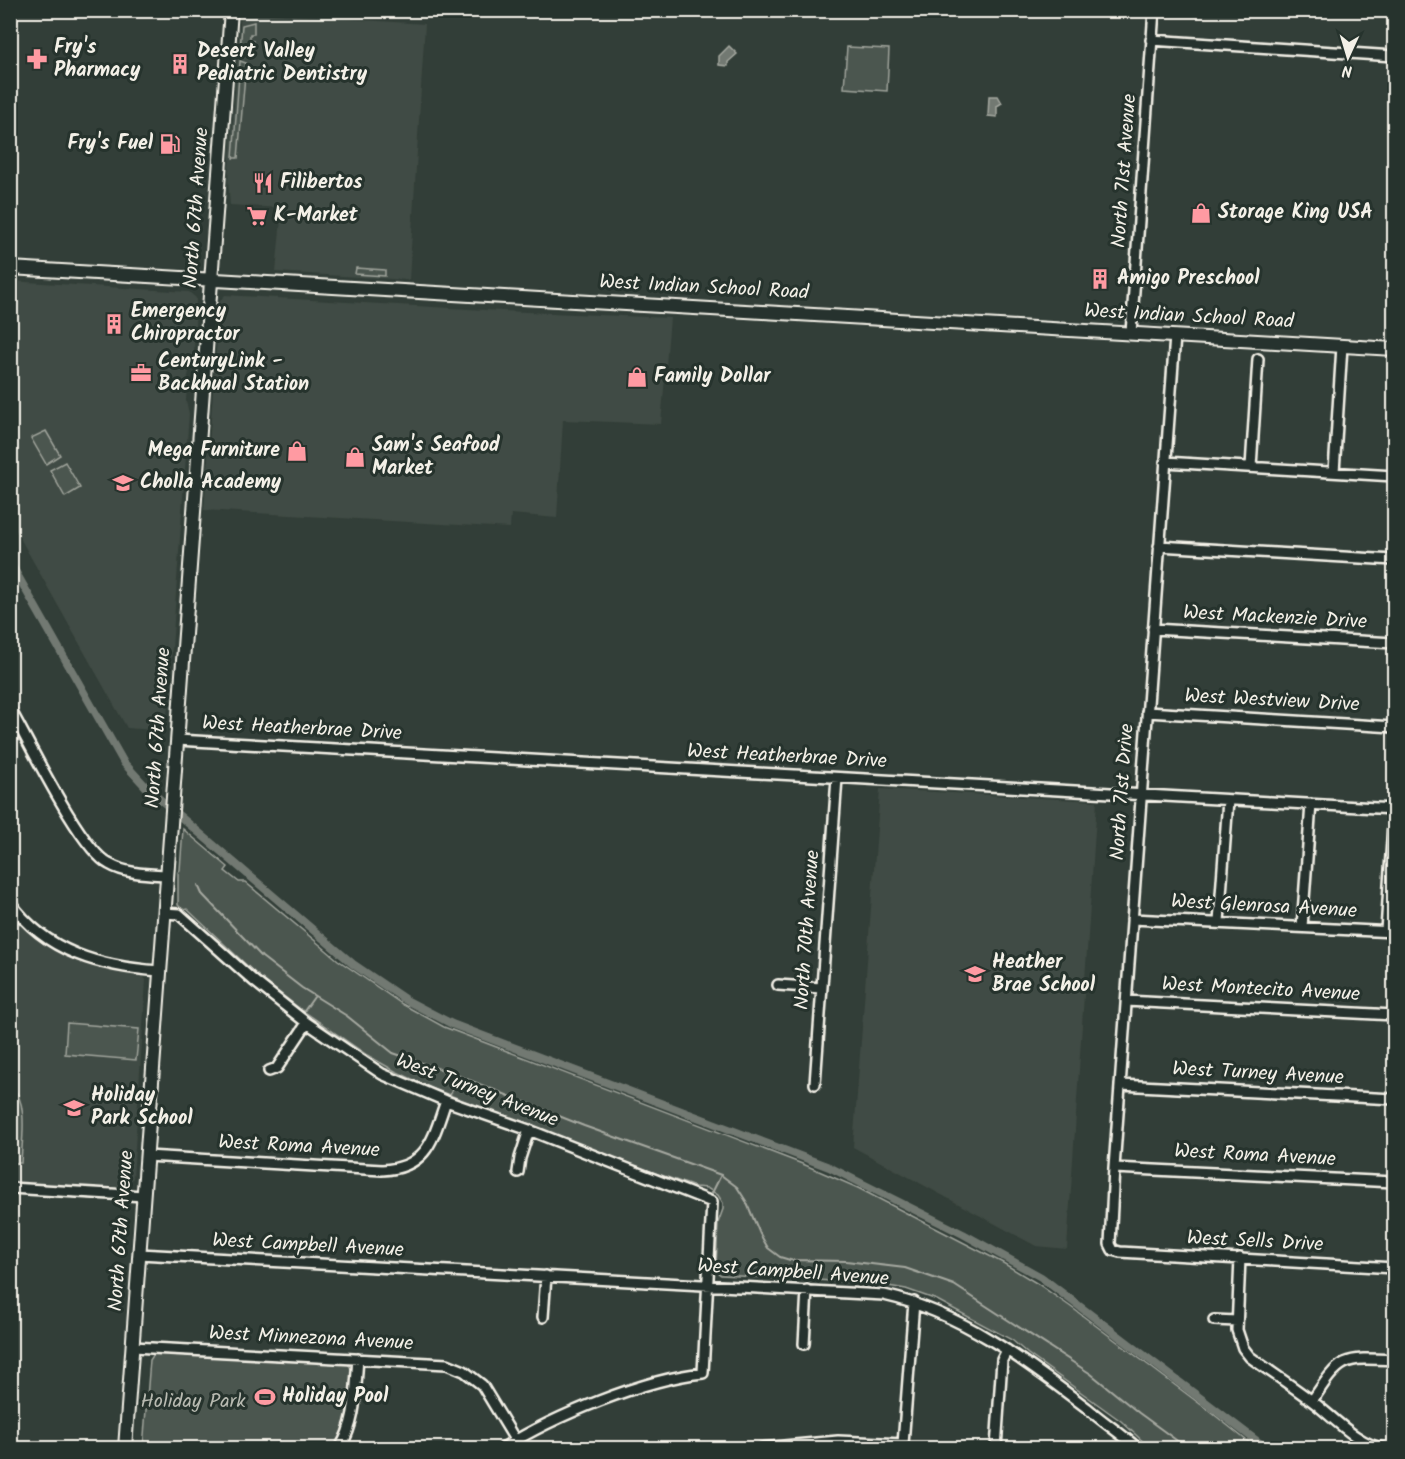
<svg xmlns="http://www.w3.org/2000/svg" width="1405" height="1459" viewBox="0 0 1405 1459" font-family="Kalam,sans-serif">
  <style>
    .built { fill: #404b44 }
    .green { fill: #4c564f; stroke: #a0a49c; stroke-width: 1.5 }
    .water { fill: #727972; stroke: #a6a9a1; stroke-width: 1.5 }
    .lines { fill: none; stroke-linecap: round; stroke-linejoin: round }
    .stream { stroke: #a6a9a1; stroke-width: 2 }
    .canal { stroke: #727972; stroke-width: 8 }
    .minor-casing { stroke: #f4f1e8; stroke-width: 14 }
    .major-casing { stroke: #f4f1e8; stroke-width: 16 }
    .minor { stroke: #26332d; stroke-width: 9 }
    .major { stroke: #26332d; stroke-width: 12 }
    .labels { text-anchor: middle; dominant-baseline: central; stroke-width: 6; stroke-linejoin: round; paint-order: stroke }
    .poi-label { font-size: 20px; font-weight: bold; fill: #f4f1e8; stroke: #26332d; text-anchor: start }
    .street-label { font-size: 20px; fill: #f4f1e8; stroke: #26332d }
    .park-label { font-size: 20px; fill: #b9bbb2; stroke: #26332d }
  </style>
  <rect width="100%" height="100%" fill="#323e38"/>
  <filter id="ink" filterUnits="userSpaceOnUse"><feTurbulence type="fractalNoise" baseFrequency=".0167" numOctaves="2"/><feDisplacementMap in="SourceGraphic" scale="12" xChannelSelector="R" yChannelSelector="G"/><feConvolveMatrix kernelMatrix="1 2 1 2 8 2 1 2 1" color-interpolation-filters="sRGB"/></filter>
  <g filter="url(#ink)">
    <path class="built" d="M241,12L425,24L409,280L276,272L282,208L230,205L228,180Z
      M10,281L189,292L196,298L194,352L188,376L186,400L189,414L166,731L127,728L11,522Z
      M225,295L502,311L670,318L661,424L563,420L557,518L511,514L510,528L204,510L220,301Z
      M880,789L1097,801L1067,1249L1036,1246L853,1147Z
      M10,913L36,937L66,956L98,968L143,976L146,980L133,1178L128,1186L119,1187L11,1182Z"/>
    <path class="green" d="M254,22V34H250V40L253,41L247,51L240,50L242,25Z
      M847,47L889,49L887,91L844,88Z
      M240,61L246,63L238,158H233Z
      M356,268L385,270V276L355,274Z
      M46,431L60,455L46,464L31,438Z
      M65,462L80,488L65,497L50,470Z
      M183,829L228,867L225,871L239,882H245L338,960L402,1004L444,1027L805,1165L858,1188L1003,1263L1038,1284L1071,1307L1212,1413L1256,1448H1150L1121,1421L1028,1354L1012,1340L937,1300L906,1289L870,1283L721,1275L718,1273L716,1267L718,1223L723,1209V1203L718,1195L707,1188L695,1187L630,1164L431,1088L395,1071L367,1055L299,1008L258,976L187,909L183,910L178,905V872L180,870Z
      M67,1023L139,1029L136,1060L65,1054Z
      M11,1084C29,1103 22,1139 21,1163H11Z
      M154,1354L348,1364C361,1376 344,1434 335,1448H143L150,1360Z"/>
    <path class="water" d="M729,46L737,54L728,62V66L719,65V56Z
      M989,96H998L1002,103L997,106V117L988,116Z"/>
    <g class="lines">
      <path class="stream" d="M198,885L202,894L262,957L302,988L347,1016L393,1053L454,1074L584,1126L721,1175L737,1187L746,1201L760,1234L768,1248L780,1257L790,1260L846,1261L905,1268L954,1285L1091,1374L1139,1413L1187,1448
        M302,1014L314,997
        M449,1097L458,1077
        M712,1193L721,1175"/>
      <path class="canal" d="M10,562L124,763L148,789L353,964L406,1000L452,1024L829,1167L963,1234L1041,1277L1266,1448"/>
      <g class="minor-casing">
        <path id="minor" d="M1151,40L1394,56
          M1131,333L1154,10
          M1175,336L1114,1168L1110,1244L1113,1250L1120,1252L1394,1268
          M1165,462L1394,476
          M1251,467L1258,359
          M1334,472L1342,346
          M1159,546L1394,560
          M1153,629L1394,643
          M10,709C29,742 80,849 109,864C126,874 148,874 167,875
          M1147,712L1394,727
          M177,740L1394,809
          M10,902C46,953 102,967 160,971
          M164,913L179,914L254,981L307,1023L382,1074L446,1101L529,1130L712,1202L703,1373C644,1379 554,1416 503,1448
          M1132,919L1394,932
          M1219,922L1228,800
          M1302,927L1311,804
          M1386,931L1394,809
          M778,985L821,988
          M1126,1001L1394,1015
          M269,1071L277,1068L307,1023
          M815,1084L837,778
          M1120,1085L1394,1099
          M147,1156L382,1170C428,1168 433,1138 446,1101
          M1114,1168L1394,1182
          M518,1172L520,1158L529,1130
          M10,1188L144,1196
          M139,1254L884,1295C960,1312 1026,1361 1087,1408C1103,1422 1122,1434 1137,1448
          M1240,1258L1237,1330L1243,1348L1250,1357C1271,1372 1292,1386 1312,1401C1332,1416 1358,1445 1383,1448
          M543,1317L546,1276
          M1214,1320L1237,1321
          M804,1344L807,1290
          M133,1347L447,1364L464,1371L482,1385L520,1448
          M1312,1401C1341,1357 1342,1357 1394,1360
          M340,1448C357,1420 355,1390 358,1359
          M762,1448L838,1441L903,1444L914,1302
          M996,1448L1002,1360L1007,1350"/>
      </g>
      <g class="major-casing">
        <path id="major" d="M10,268L1394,349
          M125,1448L231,10"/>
      </g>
      <use href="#minor" class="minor"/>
      <use href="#major" class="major"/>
    </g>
  </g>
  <defs>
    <g id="pharmacy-bare" transform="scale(1.62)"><path d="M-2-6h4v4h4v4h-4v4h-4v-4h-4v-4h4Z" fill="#ff9aa2" stroke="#26332d" stroke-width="2.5" paint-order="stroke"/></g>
    <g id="building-bare" transform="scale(1.62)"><path d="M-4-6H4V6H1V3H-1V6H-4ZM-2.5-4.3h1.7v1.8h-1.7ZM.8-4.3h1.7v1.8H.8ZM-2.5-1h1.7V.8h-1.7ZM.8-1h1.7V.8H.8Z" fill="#ff9aa2" stroke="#26332d" stroke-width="2.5" paint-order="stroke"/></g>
    <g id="fuel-bare" transform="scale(1.62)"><path d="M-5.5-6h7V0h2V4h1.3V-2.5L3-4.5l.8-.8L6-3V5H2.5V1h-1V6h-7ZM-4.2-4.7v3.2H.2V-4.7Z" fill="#ff9aa2" stroke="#26332d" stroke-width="2.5" paint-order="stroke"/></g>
    <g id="restaurant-bare" transform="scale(1.62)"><path d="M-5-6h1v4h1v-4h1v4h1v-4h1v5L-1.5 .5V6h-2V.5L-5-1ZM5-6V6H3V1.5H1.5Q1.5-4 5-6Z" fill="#ff9aa2" stroke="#26332d" stroke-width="2.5" paint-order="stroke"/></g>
    <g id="shop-bare" transform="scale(1.62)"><path d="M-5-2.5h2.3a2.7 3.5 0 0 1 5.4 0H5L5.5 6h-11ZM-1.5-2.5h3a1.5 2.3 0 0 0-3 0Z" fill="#ff9aa2" stroke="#26332d" stroke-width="2.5" paint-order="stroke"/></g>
    <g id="supermarket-bare" transform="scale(1.62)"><path d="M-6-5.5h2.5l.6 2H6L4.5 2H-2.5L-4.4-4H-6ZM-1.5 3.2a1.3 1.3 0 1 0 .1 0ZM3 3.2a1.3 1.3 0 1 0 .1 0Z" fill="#ff9aa2" stroke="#26332d" stroke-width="2.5" paint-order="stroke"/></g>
    <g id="office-bare" transform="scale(1.62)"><path d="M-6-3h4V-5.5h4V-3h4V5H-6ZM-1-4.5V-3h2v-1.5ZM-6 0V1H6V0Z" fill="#ff9aa2" stroke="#26332d" stroke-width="2.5" paint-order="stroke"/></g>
    <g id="school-bare" transform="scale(1.62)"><path d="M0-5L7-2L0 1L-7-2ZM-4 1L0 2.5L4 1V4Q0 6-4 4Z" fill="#ff9aa2" stroke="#26332d" stroke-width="2.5" paint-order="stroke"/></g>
    <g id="stadium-bare" transform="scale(1.62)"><path d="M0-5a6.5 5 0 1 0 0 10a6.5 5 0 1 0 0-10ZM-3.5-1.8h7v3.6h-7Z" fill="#ff9aa2" stroke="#26332d" stroke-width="2.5" paint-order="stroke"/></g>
  </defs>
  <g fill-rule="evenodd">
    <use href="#pharmacy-bare" x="37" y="59"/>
    <use href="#building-bare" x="180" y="64"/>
    <use href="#fuel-bare" x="170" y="144"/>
    <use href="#restaurant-bare" x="263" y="183"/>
    <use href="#shop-bare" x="1201" y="213"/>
    <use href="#supermarket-bare" x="257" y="216"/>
    <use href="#building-bare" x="1100" y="279"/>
    <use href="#building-bare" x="114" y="324"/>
    <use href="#office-bare" x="141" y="373"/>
    <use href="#shop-bare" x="637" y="377"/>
    <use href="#shop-bare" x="297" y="451"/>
    <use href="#shop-bare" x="355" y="457"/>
    <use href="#school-bare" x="123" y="483"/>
    <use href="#school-bare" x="975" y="974"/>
    <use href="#school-bare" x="74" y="1108"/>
    <use href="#stadium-bare" x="265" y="1397"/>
  </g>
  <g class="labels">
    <g class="poi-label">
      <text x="54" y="48">Fry's<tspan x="54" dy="23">Pharmacy</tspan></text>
      <text x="197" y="52">Desert Valley<tspan x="197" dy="23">Pediatric Dentistry</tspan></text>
      <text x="153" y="144" text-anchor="end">Fry's Fuel</text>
      <text x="280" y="183">Filibertos</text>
      <text x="1218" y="213">Storage King USA</text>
      <text x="274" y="216">K-Market</text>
      <text x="1117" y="279">Amigo Preschool</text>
      <text x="131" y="312">Emergency<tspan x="131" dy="23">Chiropractor</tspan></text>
      <text x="158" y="362">CenturyLink -<tspan x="158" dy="23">Backhual Station</tspan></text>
      <text x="654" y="377">Family Dollar</text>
      <text x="372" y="446">Sam's Seafood<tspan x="372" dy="23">Market</tspan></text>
      <text x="280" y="451" text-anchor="end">Mega Furniture</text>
      <text x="140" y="483">Cholla Academy</text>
      <text x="992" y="963">Heather<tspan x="992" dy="23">Brae School</tspan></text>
      <text x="91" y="1096">Holiday<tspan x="91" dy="23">Park School</tspan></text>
      <text x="282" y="1397">Holiday Pool</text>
    </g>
    <g class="street-label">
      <text transform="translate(1125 171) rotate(-86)">North 71st Avenue</text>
      <text transform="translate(197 208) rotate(-86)">North 67th Avenue</text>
      <text transform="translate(704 288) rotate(3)">West Indian School Road</text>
      <text transform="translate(1189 317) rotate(3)">West Indian School Road</text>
      <text transform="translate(1275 618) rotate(3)">West Mackenzie Drive</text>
      <text transform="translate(1272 701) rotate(3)">West Westview Drive</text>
      <text transform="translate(159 728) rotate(-86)">North 67th Avenue</text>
      <text transform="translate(302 729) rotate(3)">West Heatherbrae Drive</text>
      <text transform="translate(787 757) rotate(3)">West Heatherbrae Drive</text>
      <text transform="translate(1123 792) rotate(-86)">North 71st Drive</text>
      <text transform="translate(1264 907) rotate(3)">West Glenrosa Avenue</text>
      <text transform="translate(808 930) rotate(-86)">North 70th Avenue</text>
      <text transform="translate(1261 990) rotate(3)">West Montecito Avenue</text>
      <text transform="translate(1258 1074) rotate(3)">West Turney Avenue</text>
      <text transform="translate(477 1091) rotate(21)">West Turney Avenue</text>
      <text transform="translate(299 1147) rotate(3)">West Roma Avenue</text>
      <text transform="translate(1255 1156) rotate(3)">West Roma Avenue</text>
      <text transform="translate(122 1231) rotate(-86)">North 67th Avenue</text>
      <text transform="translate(1255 1242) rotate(3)">West Sells Drive</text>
      <text transform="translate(308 1246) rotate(3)">West Campbell Avenue</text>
      <text transform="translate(793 1273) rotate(4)">West Campbell Avenue</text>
      <text transform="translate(311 1339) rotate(3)">West Minnezona Avenue</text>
    </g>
    <g class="park-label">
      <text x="193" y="1402">Holiday Park</text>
    </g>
  </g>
  <rect width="1405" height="1459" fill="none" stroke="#26332d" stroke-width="36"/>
  <rect x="18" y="18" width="1369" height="1423" fill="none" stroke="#f4f1e8" stroke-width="2" filter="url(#ink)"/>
  <g transform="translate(1348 57) rotate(184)" stroke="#26332d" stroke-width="4.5" paint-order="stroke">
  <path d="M0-4.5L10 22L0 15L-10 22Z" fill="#f4f1e8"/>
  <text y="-9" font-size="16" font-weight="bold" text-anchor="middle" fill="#f4f1e8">N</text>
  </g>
</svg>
